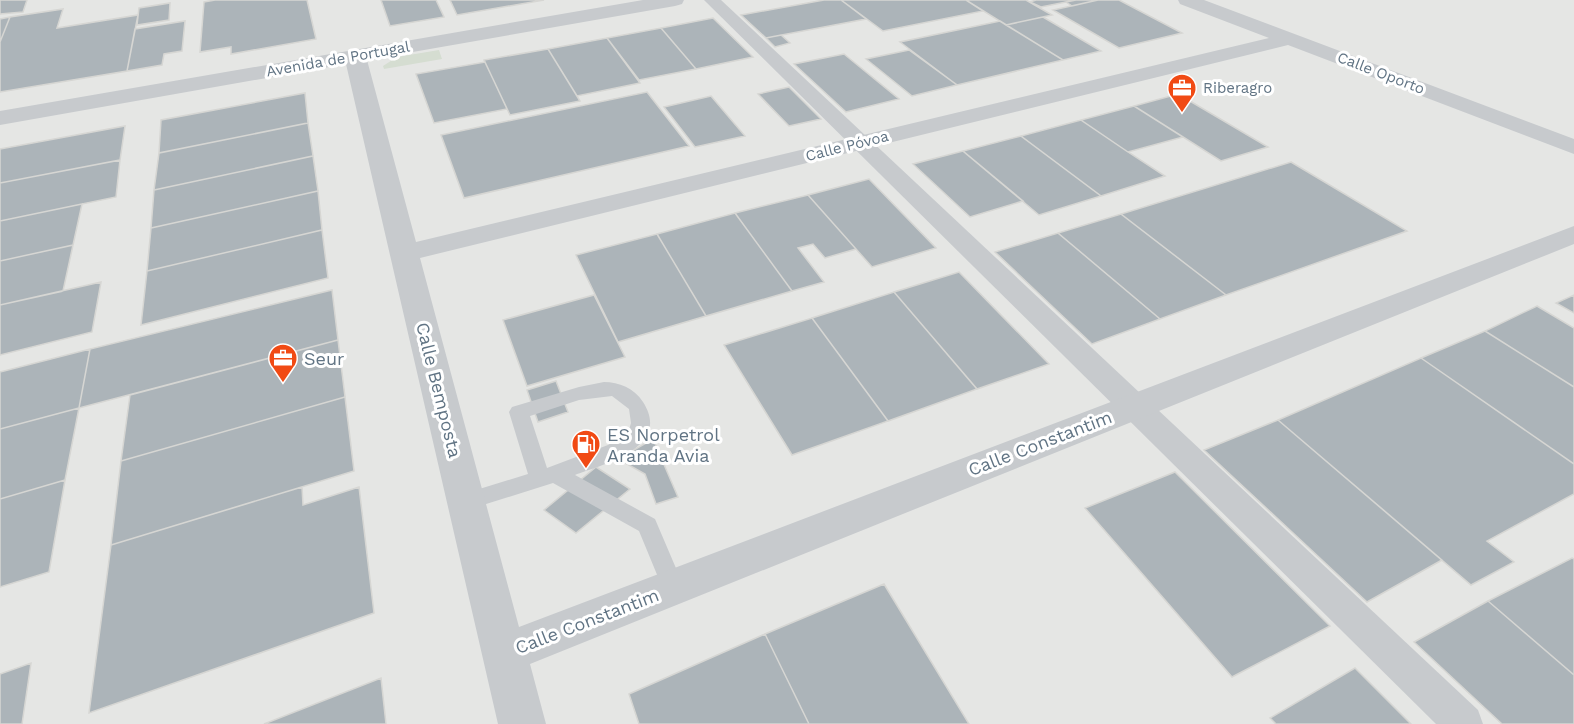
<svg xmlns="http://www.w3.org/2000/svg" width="1574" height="724" viewBox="0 0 1574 724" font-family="'Work Sans',sans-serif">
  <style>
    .built { fill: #e5e6e4 }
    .green { fill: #d5ddd1 }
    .building { fill: #acb4b9; stroke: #d6d6d3; stroke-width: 1.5 }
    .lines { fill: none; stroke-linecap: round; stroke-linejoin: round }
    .service { fill: #c7cacd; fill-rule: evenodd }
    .pedestrian { fill: #c7cacd; fill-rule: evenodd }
    .minor { fill: #c7cacd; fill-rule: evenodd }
    .labels { text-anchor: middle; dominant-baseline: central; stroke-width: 6; stroke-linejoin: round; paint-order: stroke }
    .far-street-label { font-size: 15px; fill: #617484; stroke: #fff }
    .far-poi-label { font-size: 15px; fill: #617484; stroke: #fff; text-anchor: start }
    .poi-label { font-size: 18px; fill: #617484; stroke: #fff; text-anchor: start }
    .street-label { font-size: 18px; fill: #617484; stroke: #fff }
  </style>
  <rect width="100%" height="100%" fill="#f5f5f0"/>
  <path class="built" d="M0,0H1574V724H0Z"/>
  <path class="green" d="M439,50L442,59L384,69L383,66L397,57Z"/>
  <path class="building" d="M0,0H27L23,12L0,14Z
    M215,0H307L316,39L231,54V47L200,52L204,2Z
    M381,0H436L444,17L390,26Z
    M450,0H544L457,15Z
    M824,0H841L866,19L766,38L741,15Z
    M841,0H966L983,11L883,31Z
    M966,0H1026L1052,15L1006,25Z
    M1036,0H1076L1041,7L1030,2Z
    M1076,0H1098L1072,6L1066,2Z
    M1098,0H1119L1182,33L1119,48L1053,10Z
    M170,3L169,20L137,25L139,8Z
    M63,9L57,28L138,15L127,71L0,92V42L10,17Z
    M10,17L0,42V19Z
    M1043,17L1101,51L1063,60L1006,25Z
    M713,18L753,57L696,69L661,28Z
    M185,21L182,51L164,54L162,65L127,71L135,29Z
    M1000,21L1063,60L957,85L900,42Z
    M661,28L696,69L639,80L607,38Z
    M781,35L790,43L775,47L766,38Z
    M607,38L640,83L577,96L548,49Z
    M548,49L580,101L510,115L484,60Z
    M909,50L957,85L912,96L866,59Z
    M844,54L899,99L846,112L794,64Z
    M485,62L507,109L434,123L416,74Z
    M789,87L821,119L789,126L758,94Z
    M647,92L689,146L464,198L441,135Z
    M305,93L308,123L159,153L161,120Z
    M1178,94L1268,147L1221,161L1134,106Z
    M711,96L745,136L695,147L664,107Z
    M1134,106L1183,137L1128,152L1081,120Z
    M1081,120L1128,152L1165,176L1101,196L1021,136Z
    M308,123L313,156L154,190L159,153Z
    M125,126L120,160L0,183V149Z
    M1021,136L1101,196L1039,215L963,151Z
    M963,151L1023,201L970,217L913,164Z
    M313,156L318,191L151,228L154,190Z
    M120,160L116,197L0,221V183Z
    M1291,162L1407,231L1226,295L1121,214Z
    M869,179L936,248L872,267L808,195Z
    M318,191L322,230L147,271L151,228Z
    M808,195L856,249L825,258L813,244L798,248L824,282L792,291L735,213Z
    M82,204L73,245L0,261V221Z
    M735,213L792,291L706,316L657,234Z
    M1121,214L1226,295L1160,319L1058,233Z
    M322,230L328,278L141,325L147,271Z
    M1058,233L1160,319L1092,344L995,252Z
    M657,234L706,316L618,342L576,255Z
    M73,245L63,291L0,305V261Z
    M959,272L1049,364L977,389L894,292Z
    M101,282L92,332L0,355V305Z
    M332,290L338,340L79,408L90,349Z
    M894,292L977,389L888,421L812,318Z
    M594,295L625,357L527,386L503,320Z
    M1574,295V313L1556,303Z
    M1537,306L1574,328V387L1485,331Z
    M812,318L888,421L792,455L724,345Z
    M1485,331L1574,387V464L1421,358Z
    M338,340L345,397L121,461L130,395Z
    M90,349L79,408L0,429V372Z
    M1421,358L1574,464V494L1487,541L1514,562L1471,585L1278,420Z
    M556,381L568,412L538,422L527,390Z
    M345,397L354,471L111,545L121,461Z
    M79,408L65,480L0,499V429Z
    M1278,420L1442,560L1367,602L1204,450Z
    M653,439L678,497L656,504L645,474L618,459Z
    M596,467L630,489L576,533L544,510Z
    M1175,472L1330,626L1232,677L1085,508Z
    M65,480L49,572L0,587V499Z
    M302,487L303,505L359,487L374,613L89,713L111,545Z
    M1572,558L1574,559V675L1488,601Z
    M884,584L969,724H809L765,634Z
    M1488,601L1574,675V724H1502L1414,642Z
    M765,634L809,724H639L629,694Z
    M31,663L22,724H0V674Z
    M1355,668L1411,724H1276L1270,718Z
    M381,678L386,724H264Z"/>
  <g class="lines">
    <path class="service" d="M604,382C619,382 634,388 643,402C672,447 605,464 575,475L655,519L684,587L681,594L673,597L665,594L639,531L553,483L467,510L460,507L456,501L460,495L528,474L509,412L512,407L579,387ZM612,396L629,409L631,423L628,433L608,445L547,468L530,416L579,400Z"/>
    <path class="pedestrian" d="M704,0H721L1478,710L1483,724H1436Z"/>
    <path class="minor" d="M643,0H684L682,4L675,6L367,60L416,242L1269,38L1180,4L1178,0H1204L1574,139V154L1288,45L420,258L519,627L1574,226V244L530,664L546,724H498L346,64L0,125V111Z"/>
  </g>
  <defs>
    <g id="office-pin" transform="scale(1.5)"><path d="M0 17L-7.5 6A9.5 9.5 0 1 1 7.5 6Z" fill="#f14a14" stroke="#fff"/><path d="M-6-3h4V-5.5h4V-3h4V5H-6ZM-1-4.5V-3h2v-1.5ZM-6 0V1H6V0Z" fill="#fff"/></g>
    <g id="fuel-pin" transform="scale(1.5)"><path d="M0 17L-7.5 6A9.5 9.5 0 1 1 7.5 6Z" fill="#f14a14" stroke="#fff"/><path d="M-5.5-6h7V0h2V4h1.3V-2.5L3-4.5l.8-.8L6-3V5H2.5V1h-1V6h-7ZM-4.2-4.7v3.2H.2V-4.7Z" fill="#fff"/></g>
  </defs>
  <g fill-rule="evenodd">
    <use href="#office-pin" x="1182" y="88"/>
    <use href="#office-pin" x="283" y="358"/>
    <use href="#fuel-pin" x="586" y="444"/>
  </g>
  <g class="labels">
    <g class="far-street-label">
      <text transform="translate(338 59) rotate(-10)">Avenida de Portugal</text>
      <text transform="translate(1381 73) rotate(21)">Calle Oporto</text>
      <text transform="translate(847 146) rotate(-14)">Calle Póvoa</text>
    </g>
    <g class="far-poi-label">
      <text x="1203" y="88">Riberagro</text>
    </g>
    <g class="poi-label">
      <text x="304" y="358">Seur</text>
      <text x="607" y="434">ES Norpetrol<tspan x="607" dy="21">Aranda Avia</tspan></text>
    </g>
    <g class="street-label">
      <text transform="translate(439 390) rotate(76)">Calle Bemposta</text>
      <text transform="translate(1040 443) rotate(-21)">Calle Constantim</text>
      <text transform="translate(587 621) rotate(-21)">Calle Constantim</text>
    </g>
  </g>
</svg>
